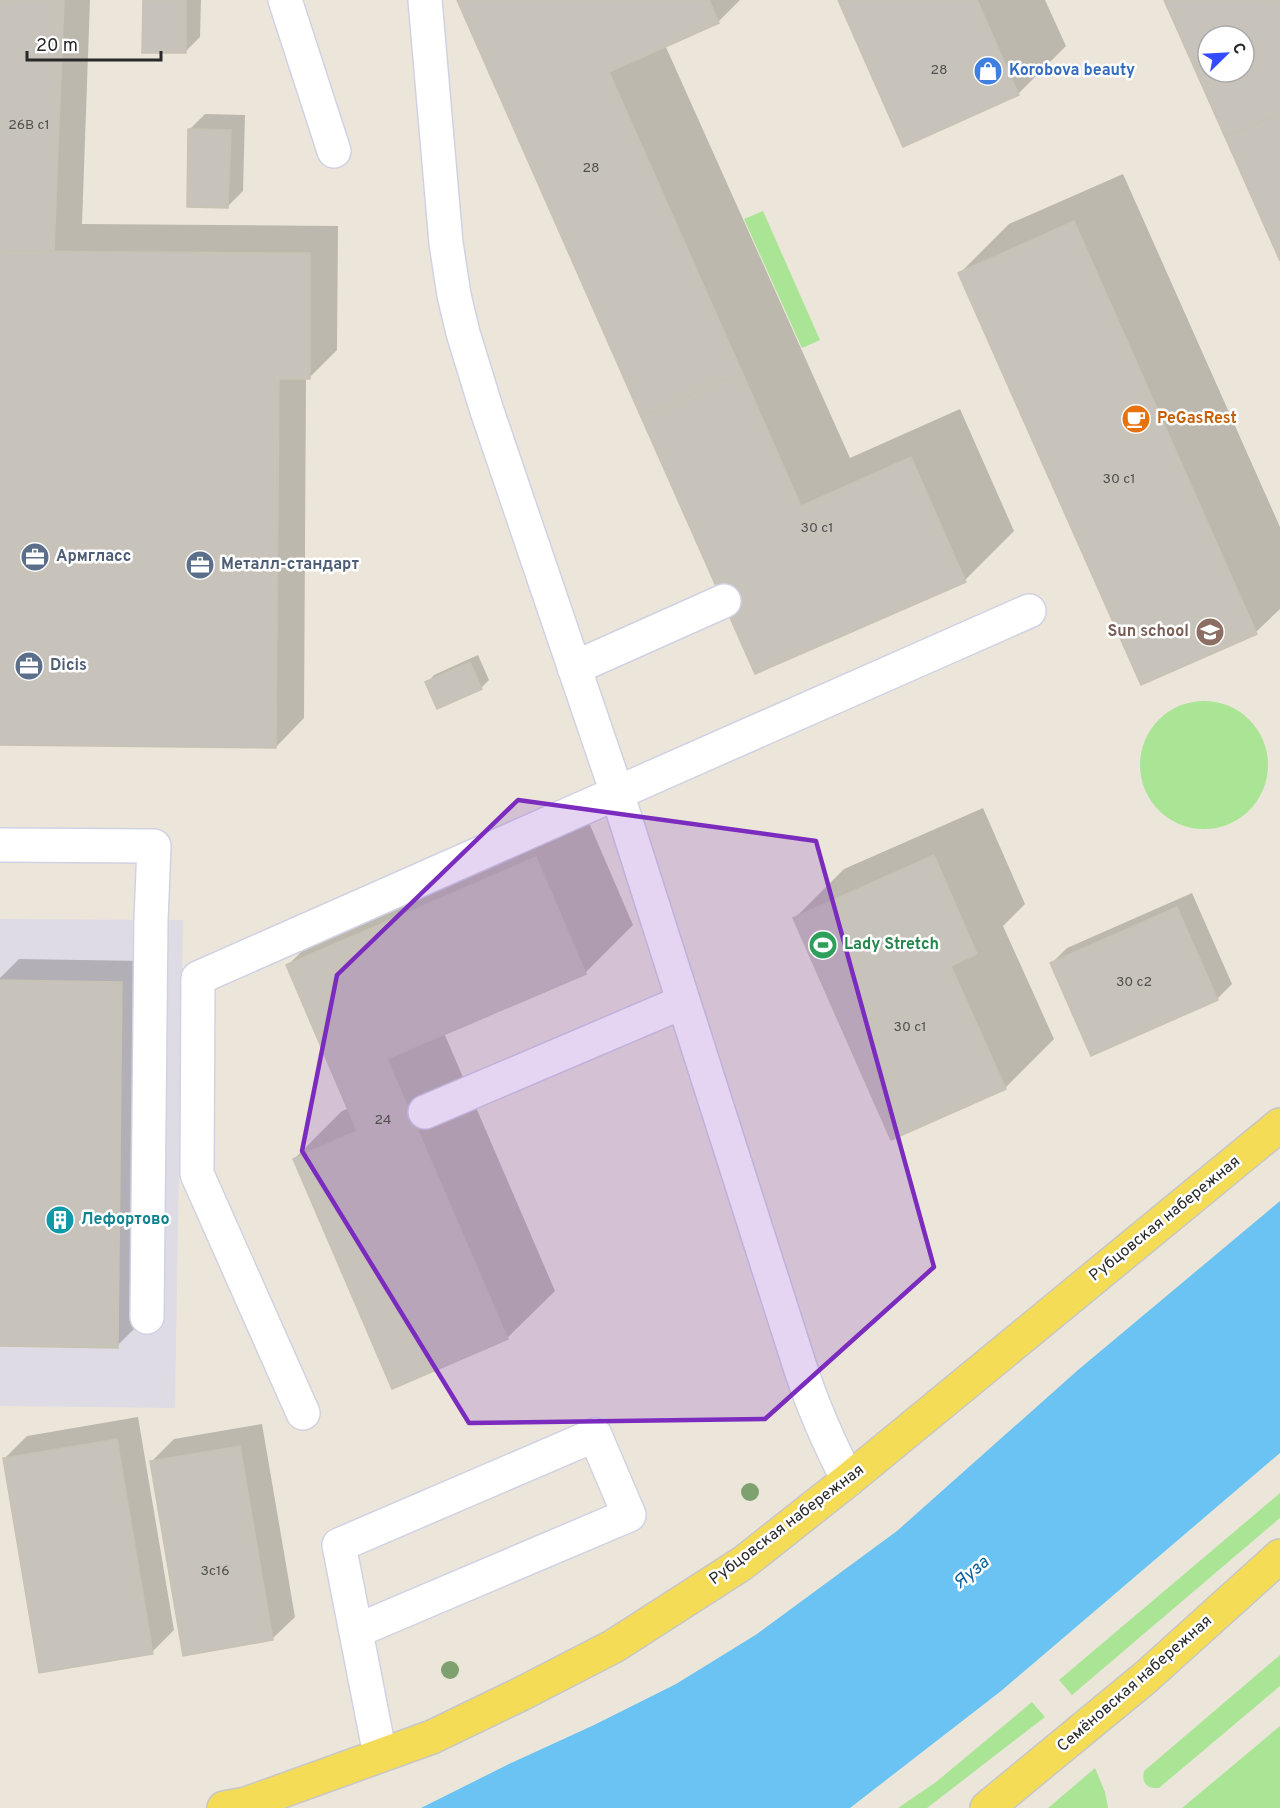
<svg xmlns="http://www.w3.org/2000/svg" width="1280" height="1808" viewBox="0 0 1280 1808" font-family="Overpass,sans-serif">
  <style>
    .industrial { fill: #dfdbe4 }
    .green { fill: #aae595 }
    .water { fill: #6ac3f2 }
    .shadow { fill: #0003 }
    .building { fill: #c7c3ba; stroke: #c7c2b4; stroke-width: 1.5; fill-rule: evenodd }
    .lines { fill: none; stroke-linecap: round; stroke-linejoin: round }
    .minor-casing { stroke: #d0d2e3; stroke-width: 36 }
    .major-casing { stroke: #c7c7c7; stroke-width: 36 }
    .minor { stroke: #fff; stroke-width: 33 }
    .major { stroke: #f4dc57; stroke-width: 33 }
    .tree { fill: #7da16f }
    .marked { fill: #7b2cbf; fill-opacity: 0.2; stroke: #7b2cbf; stroke-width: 4.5; stroke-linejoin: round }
    .labels { text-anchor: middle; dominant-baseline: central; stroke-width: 5; stroke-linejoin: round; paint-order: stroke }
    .number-label { font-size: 14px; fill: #50504d }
    .shop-label { font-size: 16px; font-weight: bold; fill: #366cbe; stroke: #fff; text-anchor: start }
    .food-label { font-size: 16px; font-weight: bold; fill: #c56008; stroke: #fff; text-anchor: start }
    .service-label { font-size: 16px; font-weight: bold; fill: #4e5e75; stroke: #fff; text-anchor: start }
    .education-label { font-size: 16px; font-weight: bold; fill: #785e54; stroke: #fff; text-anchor: end }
    .leisure-label { font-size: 16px; font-weight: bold; fill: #27864d; stroke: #fff; text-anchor: start }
    .street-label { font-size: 16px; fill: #292929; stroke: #fff }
    .culture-label { font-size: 16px; font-weight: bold; fill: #0d838f; stroke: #fff; text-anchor: start }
    .water-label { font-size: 18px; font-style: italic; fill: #095f9d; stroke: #fff }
  </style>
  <rect width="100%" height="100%" fill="#ece6da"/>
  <path class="industrial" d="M0,919L183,920L175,1408L0,1406Z"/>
  <path class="green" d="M763,211L820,340L802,348L744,219Z
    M1140 765a64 64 0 1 1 128 0a64 64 0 1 1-128 0Z
    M1280,1493V1518L1072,1695L1059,1680Z
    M1280,1655V1686L1159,1788C1147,1789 1141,1783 1144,1771Z
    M1032,1702L1045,1717L927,1808H898L936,1782Z
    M1280,1726V1808H1182Z
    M1095,1768L1105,1792L1108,1808H1048Z"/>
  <path class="water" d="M1280,1201V1453L1001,1691L850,1808H421L509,1764L594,1725L676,1684L757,1634L897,1531L1078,1370Z"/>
  <path class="shadow" d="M0,0H90L82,224L338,226L337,350L309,378H306L304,718L276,747L0,743Z
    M144,0H201L200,37L185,52Z
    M459,0H740L718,22L665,45L850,458L960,409L1014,531L965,580L756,672Z
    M840,0H1045L1066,46L1018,94Z
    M205,114L245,115L243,191L228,206L190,129Z
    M1123,174L1280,527V609L1256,632L1142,683L960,273L1009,224Z
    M478,655L489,680L481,688L438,707L427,683L434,675Z
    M983,808L1025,904L1003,926L1054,1039L1005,1088L795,918L844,869Z
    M584,811L633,925L585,973L444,1033L555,1291L507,1338L294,1159L342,1111L349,1108L288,965L335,918Z
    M1192,893L1232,984L1217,999L1051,964L1067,948Z
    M19,959L144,961L139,1324L117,1346L0,1345V978Z
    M138,1417L174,1630L152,1652L5,1458L27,1436Z
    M262,1424L295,1617L272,1639L152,1461L174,1439Z"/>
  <path class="building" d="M0,0H64L54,251H0Z
    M143,0H186V53H142Z
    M457,0H709L719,23L609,72L742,372L641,417Z
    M838,0H977L1019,95L903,147Z
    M1164,0H1280V113L1225,137ZM1208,36H1244V72H1208Z
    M1280,113V261L1225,137Z
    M188,129L231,130L228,208L187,207Z
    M1074,221L1257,634L1141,685L958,273Z
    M0,251L310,253V379H279L276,748L0,745Z
    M742,372L801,506L911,457L966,582L755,674L641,417Z
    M470,662L482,689L437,709L425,682Z
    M934,855L977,954L951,966L1006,1089L891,1140L793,918Z
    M536,857L586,974L387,1059L508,1339L392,1389L293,1159L357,1131L286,965Z
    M1177,907L1218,1000L1091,1056L1050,963Z
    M0,980L122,982L118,1348L0,1346Z
    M117,1439L153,1654L39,1673L3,1458Z
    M240,1446L273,1640L183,1656L150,1461Z"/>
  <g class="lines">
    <g class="minor-casing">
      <path id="minor" d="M285,0L334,151
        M425,0L446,243L454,295L463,333L487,411L617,793L800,1367C813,1407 829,1443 848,1480
        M574,668L724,601
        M0,845L154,846L151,920L147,1317
        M425,1112L683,1002
        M303,1413L197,1174L198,978L1029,611
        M356,1631L629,1515L595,1435L339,1545L380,1755"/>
    </g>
    <g class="major-casing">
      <path id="major" d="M224,1808L246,1804L432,1737L521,1694L614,1646L743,1563L848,1480L1280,1125
        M987,1808L1146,1677L1280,1556"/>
    </g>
    <use href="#minor" class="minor"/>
    <use href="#major" class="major"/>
  </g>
  <g class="tree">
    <circle cx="750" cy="1492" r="9"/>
    <circle cx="450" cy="1670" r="9"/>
  </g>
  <path class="marked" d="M518,800L816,841L934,1267L765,1419L469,1423L302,1151L337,975Z"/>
  <defs>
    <g id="shop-disc" transform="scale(1.5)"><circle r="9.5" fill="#3f7fe0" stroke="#fff"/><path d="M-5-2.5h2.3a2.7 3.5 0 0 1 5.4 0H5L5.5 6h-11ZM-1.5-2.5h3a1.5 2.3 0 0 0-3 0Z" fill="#fff"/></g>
    <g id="cafe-disc" transform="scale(1.5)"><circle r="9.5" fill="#e8710a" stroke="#fff"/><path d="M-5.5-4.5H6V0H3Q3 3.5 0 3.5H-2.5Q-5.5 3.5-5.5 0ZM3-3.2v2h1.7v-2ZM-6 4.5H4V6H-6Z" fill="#fff"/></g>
    <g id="office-disc" transform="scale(1.5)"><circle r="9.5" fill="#5c6f8a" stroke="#fff"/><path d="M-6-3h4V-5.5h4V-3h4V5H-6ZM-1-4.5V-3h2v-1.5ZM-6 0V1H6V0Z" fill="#fff"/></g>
    <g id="school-disc" transform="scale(1.5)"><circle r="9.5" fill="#8d6e63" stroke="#fff"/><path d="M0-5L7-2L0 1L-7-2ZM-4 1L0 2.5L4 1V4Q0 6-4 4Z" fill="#fff"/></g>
    <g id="stadium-disc" transform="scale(1.5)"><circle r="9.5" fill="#2e9e5b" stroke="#fff"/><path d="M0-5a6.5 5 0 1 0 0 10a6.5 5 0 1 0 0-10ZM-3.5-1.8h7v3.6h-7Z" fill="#fff"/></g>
    <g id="building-disc" transform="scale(1.5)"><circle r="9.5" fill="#0f9aa8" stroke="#fff"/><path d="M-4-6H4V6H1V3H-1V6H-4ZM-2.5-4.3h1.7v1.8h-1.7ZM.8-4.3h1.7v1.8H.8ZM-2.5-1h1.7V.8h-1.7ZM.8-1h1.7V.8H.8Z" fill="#fff"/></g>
  </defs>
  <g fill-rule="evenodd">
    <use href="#shop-disc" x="988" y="71"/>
    <use href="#cafe-disc" x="1136" y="419"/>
    <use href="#office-disc" x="35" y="557"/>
    <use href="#office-disc" x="200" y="565"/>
    <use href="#school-disc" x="1210" y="632"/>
    <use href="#office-disc" x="29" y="666"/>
    <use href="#stadium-disc" x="823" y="945"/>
    <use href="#building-disc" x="60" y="1220"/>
  </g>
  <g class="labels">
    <g class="number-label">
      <text x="939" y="70">28</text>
      <text x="29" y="125">26В с1</text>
      <text x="591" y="168">28</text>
      <text x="1119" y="479">30 с1</text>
      <text x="817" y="528">30 с1</text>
      <text x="1134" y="982">30 с2</text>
      <text x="910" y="1027">30 с1</text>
      <text x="383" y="1120">24</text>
      <text x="215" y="1571">3с16</text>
    </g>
    <g class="shop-label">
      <text x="1009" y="71">Korobova beauty</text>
    </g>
    <g class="food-label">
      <text x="1157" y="419">PeGasRest</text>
    </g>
    <g class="service-label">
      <text x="56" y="557">Армгласс</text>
      <text x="221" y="565">Металл-стандарт</text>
      <text x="50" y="666">Dicis</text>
    </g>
    <g class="education-label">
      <text x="1189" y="632">Sun school</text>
    </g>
    <g class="leisure-label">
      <text x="844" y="945">Lady Stretch</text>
    </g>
    <g class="street-label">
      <text transform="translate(1165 1219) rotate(-39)">Рубцовская набережная</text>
      <text transform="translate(787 1525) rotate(-37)">Рубцовская набережная</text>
      <text transform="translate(1135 1684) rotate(-41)">Семёновская набережная</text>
    </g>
    <g class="culture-label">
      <text x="81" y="1220">Лефортово</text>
    </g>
    <g class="water-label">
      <text transform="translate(972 1573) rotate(-40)">Яуза</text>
    </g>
  </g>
  <g transform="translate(1226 54) rotate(66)"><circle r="28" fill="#ffffff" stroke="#a9a9a9" stroke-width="1.5"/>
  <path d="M0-4.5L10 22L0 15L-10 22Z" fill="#354bff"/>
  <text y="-9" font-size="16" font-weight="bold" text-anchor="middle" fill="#292929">С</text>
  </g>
  <path d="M27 51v9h134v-9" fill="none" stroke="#292929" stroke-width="3"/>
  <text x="36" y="51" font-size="18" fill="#292929" stroke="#ffffff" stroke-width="4.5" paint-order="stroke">20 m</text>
</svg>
